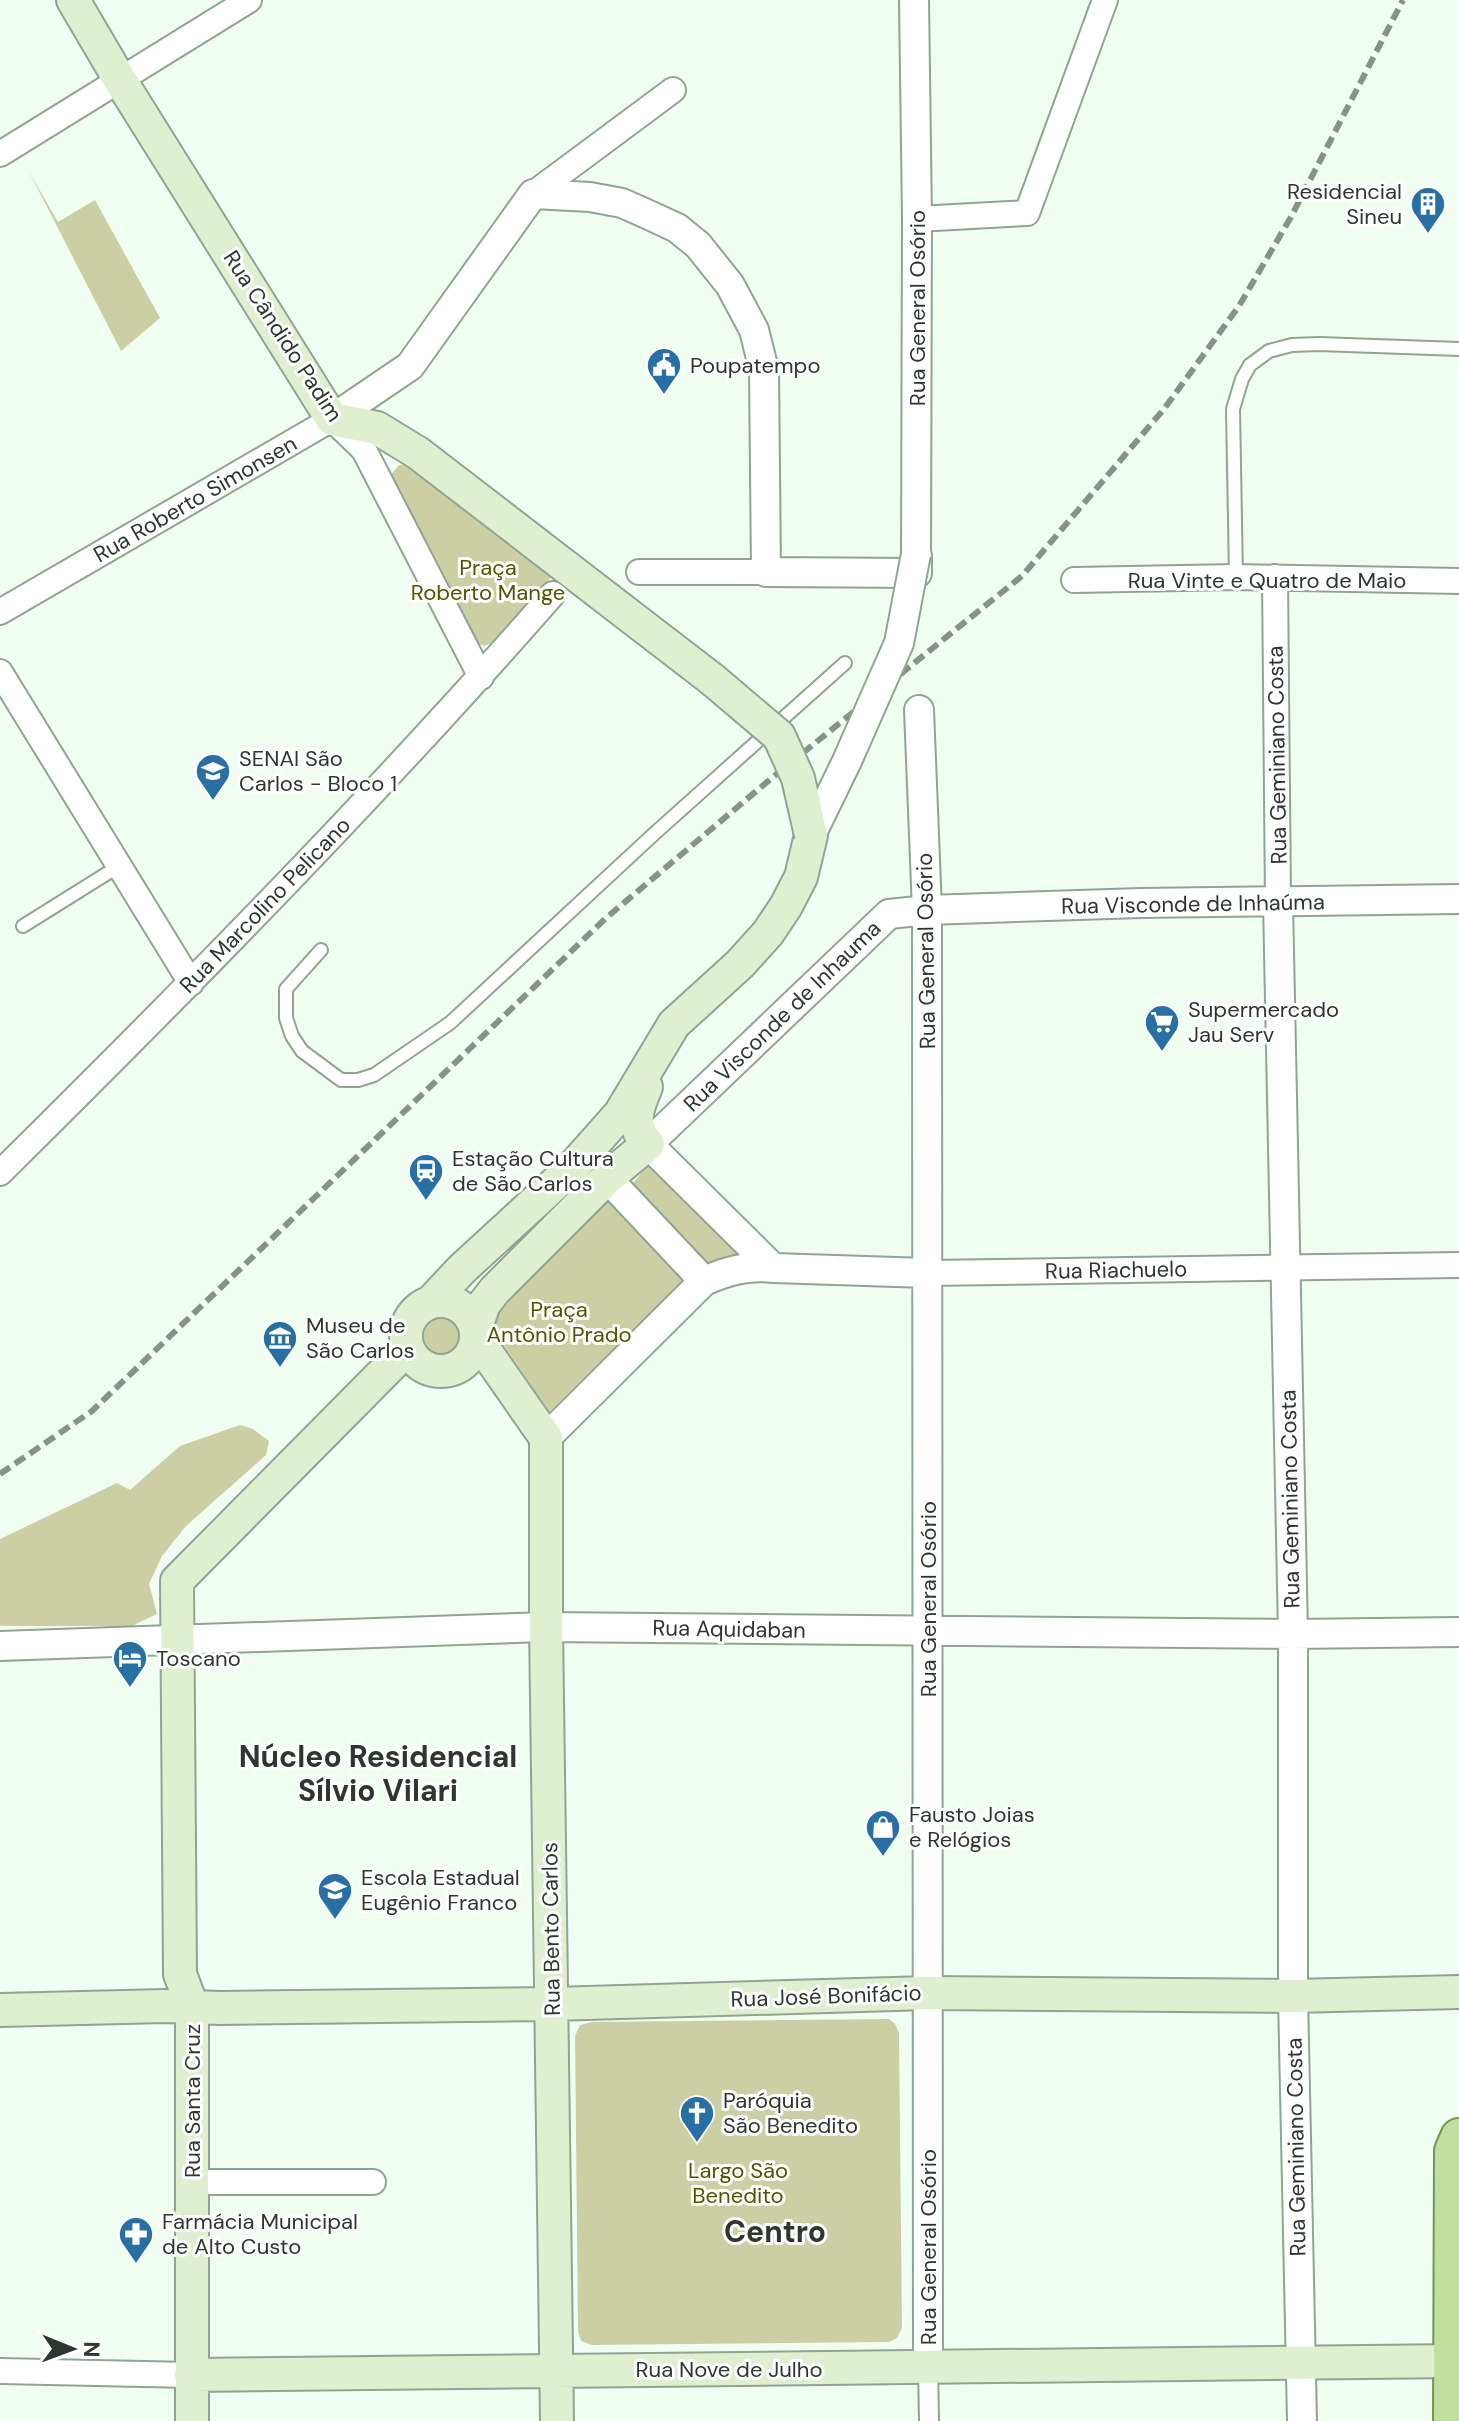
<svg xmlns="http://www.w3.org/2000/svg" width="1459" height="2421" viewBox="0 0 1459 2421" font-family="'DM Sans',sans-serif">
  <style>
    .green { fill: #cccfa4 }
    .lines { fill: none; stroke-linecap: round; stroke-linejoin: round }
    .service-casing { stroke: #8fa592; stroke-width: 16 }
    .pedestrian-casing { stroke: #8fa592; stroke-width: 22 }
    .minor-casing { stroke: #8fa592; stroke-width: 28 }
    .tertiary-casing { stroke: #8fa592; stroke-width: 32 }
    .secondary-casing { stroke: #8fa592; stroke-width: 36 }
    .primary-casing { stroke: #72964e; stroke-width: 40 }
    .service { stroke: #fff; stroke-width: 12 }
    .pedestrian { stroke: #fff; stroke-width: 18 }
    .minor { stroke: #fff; stroke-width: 24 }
    .tertiary { stroke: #fff; stroke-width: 28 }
    .secondary { stroke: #e0efcf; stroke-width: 32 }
    .primary { stroke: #c1df9e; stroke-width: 36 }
    .rail { stroke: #879289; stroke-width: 6; stroke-dasharray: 12 6; stroke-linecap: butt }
    .tertiary-bridge-casing { stroke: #8fa592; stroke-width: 32; stroke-linecap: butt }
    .secondary-bridge-casing { stroke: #8fa592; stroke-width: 36; stroke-linecap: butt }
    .tertiary-bridge { stroke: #fff; stroke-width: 28 }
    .secondary-bridge { stroke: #e0efcf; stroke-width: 32 }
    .labels { text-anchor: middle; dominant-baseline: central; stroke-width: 6; stroke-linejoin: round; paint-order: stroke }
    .poi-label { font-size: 22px; fill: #2d362f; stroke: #fff; text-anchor: start }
    .street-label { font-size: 22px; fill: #2d362f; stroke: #fff }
    .park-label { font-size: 22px; fill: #525400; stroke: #fff }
    .district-label { font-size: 30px; font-weight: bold; fill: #2d362f; stroke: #fff }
  </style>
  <rect width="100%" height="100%" fill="#f1fff3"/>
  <path class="green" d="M28,170L58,222L95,200L160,318L121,351Z
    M408,464L553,575L494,642L484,646L470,640L390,476L399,465Z
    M653,1159L755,1259L710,1265L632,1184Z
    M604,1197L686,1281L679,1285L549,1412L495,1332L494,1322L499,1307Z
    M424 1336a19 19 0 1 1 38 0a19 19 0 1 1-38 0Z
    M240,1425L253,1429L269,1441L266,1455L186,1526L162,1556L149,1584L157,1614L132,1626H0V1539L117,1483L130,1490L180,1446Z
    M889,2019L895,2024L899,2033L902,2328L897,2338L889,2342L592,2345L581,2341L578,2331L575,2036L580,2025L592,2022Z"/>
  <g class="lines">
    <g class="service-casing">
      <path id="service" d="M1236,577L1233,409L1242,379L1250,365L1269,351L1292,345L1319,344L1459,349
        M23,926L119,866
        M321,950L286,989V1018L292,1036L302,1051L341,1080H358L374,1075L450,1023L655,833L845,663"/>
    </g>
    <g class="pedestrian-casing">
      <path id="pedestrian" d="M928,2367L929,2421"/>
    </g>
    <g class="minor-casing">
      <path id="minor" d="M0,154L249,0
        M533,194L673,90
        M917,219L1027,213L1105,0
        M639,572H766
        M1275,577L1278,902
        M1074,580L1236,577L1459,581
        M0,612L332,419L364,450L481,677
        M0,672L191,983
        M0,1173C190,985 377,795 553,594
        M927,1273L1459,1265
        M192,2182H373
        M0,2371L191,2375"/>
    </g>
    <g class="tertiary-casing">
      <path id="tertiary" d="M914,0L917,219L916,554
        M332,419L410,366L533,194L590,197L622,203L649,215L677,228L698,245L730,285L754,330L764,370L766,572L917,573V556
        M919,710L927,910L928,2367
        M1278,902L1293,1634V1996L1302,2421
        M607,1178L704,1281
        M773,1268L648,1144L889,914L927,910L1141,903L1459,899
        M546,1438L704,1281C727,1271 748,1265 773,1268L927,1273
        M0,1646L546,1627L1293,1634L1459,1632"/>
    </g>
    <g class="secondary-casing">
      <path id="secondary" d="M73,0L120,80L332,419L377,428L418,453L713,680
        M406 1336a35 35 0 1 1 70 0a35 35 0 1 1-70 0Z
        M432,1301L462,1269L572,1168L620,1114L674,1024L740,964L768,933L786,906L801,877L811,835
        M476,1327L484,1304L495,1290L607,1178L648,1144C630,1125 637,1108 646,1087
        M477,1339L546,1438V1627L557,2421
        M0,2010L165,2006L220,2008L553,2004L928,1993L1293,1996L1459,1992
        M191,2375L1459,2361
        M192,2421V2006L180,1974L177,1581L408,1348"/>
    </g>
    <g class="primary-casing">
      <path id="primary" d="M1452,2421L1453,2151L1459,2137"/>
    </g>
    <use href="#service" class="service"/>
    <use href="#pedestrian" class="pedestrian"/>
    <use href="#minor" class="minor"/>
    <use href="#tertiary" class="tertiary"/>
    <use href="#secondary" class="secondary"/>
    <use href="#primary" class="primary"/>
    <path class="rail" d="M0,1474L92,1411L606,918L773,777L1022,576L1164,409L1239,306L1291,217L1403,0"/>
    <g class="tertiary-bridge-casing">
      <path id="tertiary-bridge" d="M811,835L847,761L899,643L916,554"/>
    </g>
    <g class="secondary-bridge-casing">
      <path id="secondary-bridge" d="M713,680L779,736L798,778L811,835"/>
    </g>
    <use href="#tertiary-bridge" class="tertiary-bridge"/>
    <use href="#secondary-bridge" class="secondary-bridge"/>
  </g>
  <defs>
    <g id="building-pin" transform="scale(1.8)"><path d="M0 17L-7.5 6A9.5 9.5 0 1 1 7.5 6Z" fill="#286fa3" stroke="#fff"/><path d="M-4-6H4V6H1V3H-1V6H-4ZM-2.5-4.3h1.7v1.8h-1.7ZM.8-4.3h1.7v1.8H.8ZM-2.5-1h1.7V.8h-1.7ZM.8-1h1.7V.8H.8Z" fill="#fff"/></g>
    <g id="civic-pin" transform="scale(1.8)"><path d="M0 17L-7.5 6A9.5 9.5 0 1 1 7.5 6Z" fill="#286fa3" stroke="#fff"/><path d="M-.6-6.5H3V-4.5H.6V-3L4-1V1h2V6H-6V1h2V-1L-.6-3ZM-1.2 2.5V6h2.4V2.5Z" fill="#fff"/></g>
    <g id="university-pin" transform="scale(1.8)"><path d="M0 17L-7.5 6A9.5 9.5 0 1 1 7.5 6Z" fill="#286fa3" stroke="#fff"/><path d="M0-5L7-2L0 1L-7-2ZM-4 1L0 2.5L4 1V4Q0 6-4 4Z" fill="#fff"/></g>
    <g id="supermarket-pin" transform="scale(1.8)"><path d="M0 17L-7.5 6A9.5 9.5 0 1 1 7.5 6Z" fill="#286fa3" stroke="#fff"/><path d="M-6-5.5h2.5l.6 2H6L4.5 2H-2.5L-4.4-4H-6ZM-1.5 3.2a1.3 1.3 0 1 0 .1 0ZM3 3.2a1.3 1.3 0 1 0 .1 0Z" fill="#fff"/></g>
    <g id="station-pin" transform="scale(1.8)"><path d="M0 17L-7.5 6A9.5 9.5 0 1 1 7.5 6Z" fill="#286fa3" stroke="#fff"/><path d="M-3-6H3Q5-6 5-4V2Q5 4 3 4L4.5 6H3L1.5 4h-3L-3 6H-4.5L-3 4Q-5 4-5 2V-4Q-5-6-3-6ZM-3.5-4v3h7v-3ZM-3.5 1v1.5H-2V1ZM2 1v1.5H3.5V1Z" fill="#fff"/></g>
    <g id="museum-pin" transform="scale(1.8)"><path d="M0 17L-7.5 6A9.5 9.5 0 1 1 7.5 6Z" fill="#286fa3" stroke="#fff"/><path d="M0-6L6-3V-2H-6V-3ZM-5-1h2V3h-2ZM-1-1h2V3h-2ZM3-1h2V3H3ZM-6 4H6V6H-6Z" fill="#fff"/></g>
    <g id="hotel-pin" transform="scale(1.8)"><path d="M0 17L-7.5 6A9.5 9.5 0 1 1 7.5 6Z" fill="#286fa3" stroke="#fff"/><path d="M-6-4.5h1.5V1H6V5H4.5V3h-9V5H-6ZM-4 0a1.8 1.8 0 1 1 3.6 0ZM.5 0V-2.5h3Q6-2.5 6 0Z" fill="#fff"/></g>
    <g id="shop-pin" transform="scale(1.8)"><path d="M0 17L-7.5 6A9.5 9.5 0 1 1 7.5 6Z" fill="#286fa3" stroke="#fff"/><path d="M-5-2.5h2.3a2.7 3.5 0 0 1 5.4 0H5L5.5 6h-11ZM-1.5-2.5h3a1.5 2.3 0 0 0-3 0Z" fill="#fff"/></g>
    <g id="school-pin" transform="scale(1.8)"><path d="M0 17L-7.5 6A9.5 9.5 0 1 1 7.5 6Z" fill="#286fa3" stroke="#fff"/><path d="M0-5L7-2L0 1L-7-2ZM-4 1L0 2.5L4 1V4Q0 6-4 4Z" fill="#fff"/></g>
    <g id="church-pin" transform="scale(1.8)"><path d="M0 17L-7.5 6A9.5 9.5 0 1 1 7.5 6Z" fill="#286fa3" stroke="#fff"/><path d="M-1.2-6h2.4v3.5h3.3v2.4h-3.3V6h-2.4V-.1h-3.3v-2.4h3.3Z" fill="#fff"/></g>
    <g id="pharmacy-pin" transform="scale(1.8)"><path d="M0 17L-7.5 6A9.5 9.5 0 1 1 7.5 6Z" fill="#286fa3" stroke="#fff"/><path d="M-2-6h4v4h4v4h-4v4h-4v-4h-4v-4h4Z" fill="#fff"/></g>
  </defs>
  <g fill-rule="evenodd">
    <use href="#building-pin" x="1428" y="204"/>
    <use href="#civic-pin" x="664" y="365"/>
    <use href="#university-pin" x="213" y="771"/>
    <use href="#supermarket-pin" x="1162" y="1022"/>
    <use href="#station-pin" x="426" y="1171"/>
    <use href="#museum-pin" x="280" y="1338"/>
    <use href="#hotel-pin" x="130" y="1658"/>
    <use href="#shop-pin" x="883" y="1827"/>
    <use href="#school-pin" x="335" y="1890"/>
    <use href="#church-pin" x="697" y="2113"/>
    <use href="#pharmacy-pin" x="136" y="2234"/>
  </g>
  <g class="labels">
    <g class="poi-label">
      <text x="1402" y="191" text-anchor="end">Residencial<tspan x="1402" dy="25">Sineu</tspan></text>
      <text x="690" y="365">Poupatempo</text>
      <text x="239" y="758">SENAI São<tspan x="239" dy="25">Carlos - Bloco 1</tspan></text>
      <text x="1188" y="1009">Supermercado<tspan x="1188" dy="25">Jau Serv</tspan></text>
      <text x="452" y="1158">Estação Cultura<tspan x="452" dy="25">de São Carlos</tspan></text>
      <text x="306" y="1325">Museu de<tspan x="306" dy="25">São Carlos</tspan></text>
      <text x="156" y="1658">Toscano</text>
      <text x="909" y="1814">Fausto Joias<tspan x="909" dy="25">e Relógios</tspan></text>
      <text x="361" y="1877">Escola Estadual<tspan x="361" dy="25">Eugênio Franco</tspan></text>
      <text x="723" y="2100">Paróquia<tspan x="723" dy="25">São Benedito</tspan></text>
      <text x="162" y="2221">Farmácia Municipal<tspan x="162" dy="25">de Alto Custo</tspan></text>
    </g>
    <g class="street-label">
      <text transform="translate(917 308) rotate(-90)">Rua General Osório</text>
      <text transform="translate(283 336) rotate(57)">Rua Cândido Padim</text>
      <text transform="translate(195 499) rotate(-30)">Rua Roberto Simonsen</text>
      <text x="1267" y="580">Rua Vinte e Quatro de Maio</text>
      <text transform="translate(1277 755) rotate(-91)">Rua Geminiano Costa</text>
      <text transform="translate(1193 904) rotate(-1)">Rua Visconde de Inhaúma</text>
      <text transform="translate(265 905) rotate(-46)">Rua Marcolino Pelicano</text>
      <text transform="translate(926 951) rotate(-91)">Rua General Osório</text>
      <text transform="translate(782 1016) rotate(-44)">Rua Visconde de Inhauma</text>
      <text transform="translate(1116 1270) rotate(-1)">Rua Riachuelo</text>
      <text transform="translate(1290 1499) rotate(-91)">Rua Geminiano Costa</text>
      <text transform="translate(928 1599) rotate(-90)">Rua General Osório</text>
      <text transform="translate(729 1629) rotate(1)">Rua Aquidaban</text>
      <text transform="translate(551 1929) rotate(-91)">Rua Bento Carlos</text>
      <text transform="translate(826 1996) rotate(-2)">Rua José Bonifácio</text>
      <text transform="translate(192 2101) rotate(-90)">Rua Santa Cruz</text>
      <text transform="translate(1296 2147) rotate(-91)">Rua Geminiano Costa</text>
      <text transform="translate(928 2247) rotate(-90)">Rua General Osório</text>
      <text x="729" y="2369">Rua Nove de Julho</text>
    </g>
    <g class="park-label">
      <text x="488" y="567">Praça<tspan x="488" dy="25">Roberto Mange</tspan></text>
      <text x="559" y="1309">Praça<tspan x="559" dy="25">Antônio Prado</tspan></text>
      <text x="738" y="2170">Largo São<tspan x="738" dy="25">Benedito</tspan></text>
    </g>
    <g class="district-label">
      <text x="378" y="1756">Núcleo Residencial<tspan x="378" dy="34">Sílvio Vilari</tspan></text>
      <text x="775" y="2231">Centro</text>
    </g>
  </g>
  <g transform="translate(72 2349) rotate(91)" stroke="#ffffff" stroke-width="6" paint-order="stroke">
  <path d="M0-6L14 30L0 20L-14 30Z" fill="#2d362f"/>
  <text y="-12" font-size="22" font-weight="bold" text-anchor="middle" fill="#2d362f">N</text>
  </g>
</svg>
